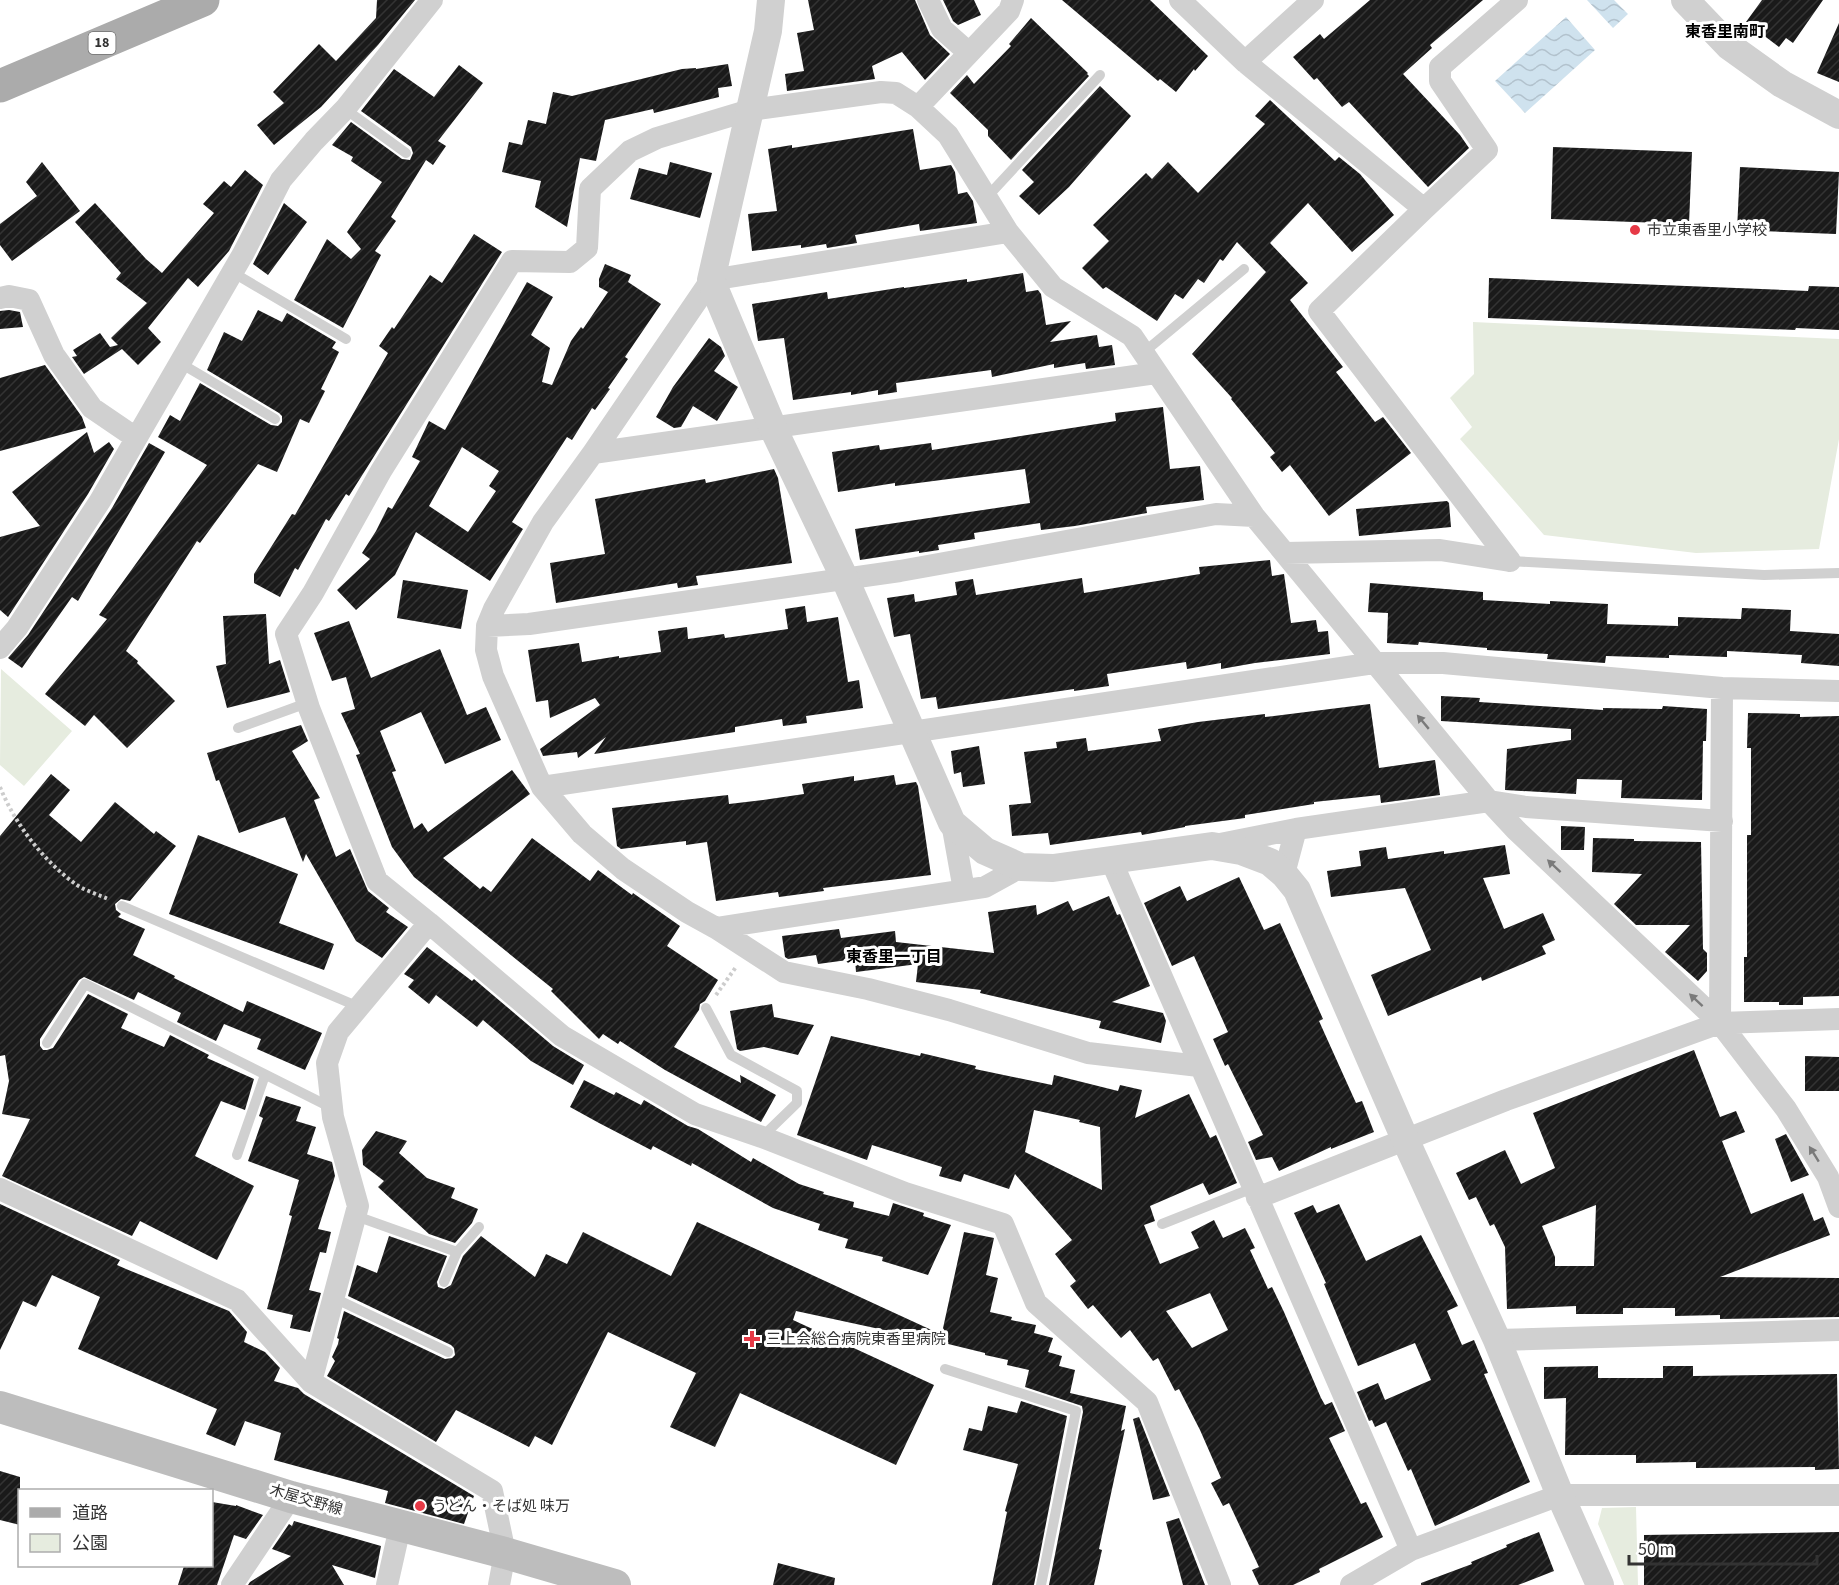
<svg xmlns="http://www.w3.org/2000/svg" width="1839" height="1585" viewBox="0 0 1839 1585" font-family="'Source Sans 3','Noto Sans JP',sans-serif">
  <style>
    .green { fill: #e6ecdf }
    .water { fill: url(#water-waves) }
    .building { fill: url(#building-hatch); fill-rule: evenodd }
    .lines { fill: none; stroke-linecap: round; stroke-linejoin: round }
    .path { stroke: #cdcdcd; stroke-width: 4; stroke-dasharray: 3 3; stroke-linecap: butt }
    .service { stroke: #d0d0d0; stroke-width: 10 }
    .minor { stroke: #d0d0d0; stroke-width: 22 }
    .tertiary { stroke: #d0d0d0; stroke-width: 28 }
    .secondary { stroke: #bdbdbd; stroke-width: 32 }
    .primary { stroke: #ababab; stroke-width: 33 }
    .oneway { fill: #7a7a7a }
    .poi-dot { fill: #e63946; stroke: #fff; stroke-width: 2 }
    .labels { text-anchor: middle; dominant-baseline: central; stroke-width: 6; stroke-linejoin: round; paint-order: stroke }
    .shield { fill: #fff; stroke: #707070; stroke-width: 1.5 }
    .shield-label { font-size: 14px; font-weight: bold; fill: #333 }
    .poi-label { font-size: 15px; fill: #333; stroke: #fff; text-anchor: start }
    .street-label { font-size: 15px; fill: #333; stroke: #fff }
    .neighbourhood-label { font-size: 16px; font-weight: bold; fill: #000; stroke: #fff }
  </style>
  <defs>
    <pattern id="water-waves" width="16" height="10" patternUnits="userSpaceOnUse" patternTransform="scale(1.5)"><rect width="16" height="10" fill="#cfe2ee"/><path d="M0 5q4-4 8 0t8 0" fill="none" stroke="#b2c2cd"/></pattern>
    <pattern id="building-hatch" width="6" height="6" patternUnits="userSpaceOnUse" patternTransform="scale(1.5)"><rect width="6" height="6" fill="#1a1a1a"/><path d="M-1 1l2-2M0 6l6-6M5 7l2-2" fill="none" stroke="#333"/></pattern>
  </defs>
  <rect width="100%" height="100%" fill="#fff"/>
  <path class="green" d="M1473,322L1839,339V439L1819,549L1696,553L1544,535L1460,439L1472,427L1450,398L1474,374Z
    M1,669L72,731L24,786L0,765Z
    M1636,1507L1638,1585H1624L1598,1524L1602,1508Z"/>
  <path class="water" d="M1587,0H1614L1628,14L1613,28Z
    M1566,17L1595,50L1525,113L1495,81Z"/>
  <path class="building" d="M377,0H415L378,45L321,107L274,145L257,125L284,103L273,92L319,44L336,61L376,18Z
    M808,0H915L930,35L950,54L925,80L902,52L872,66L875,79L787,91L785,74L804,71L797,33L814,30Z
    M943,0H974L981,15L958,25L953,21Z
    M1062,0H1150L1208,56L1195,71L1194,69L1176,92L1160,79L1158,81Z
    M1370,0H1483L1430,45L1432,48L1403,74L1460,135L1469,148L1428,187L1349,102L1342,107L1317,78L1314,80L1293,57L1320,34L1324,39Z
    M1762,0H1823L1793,43L1786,38L1779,47L1746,22Z
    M1031,18L1088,73L1087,74L1089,76L1011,160L988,136V130L950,93L967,75L974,84L1011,46L1009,44Z
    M1839,23V82L1817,73Z
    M728,64L732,86L718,88L719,97L654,113L653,109L605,120L596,161L580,158L567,227L535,207L541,181L502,172L509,142L522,145L528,120L546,124L553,92L572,96L682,69L696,68V69Z
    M459,65L483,83L438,141L446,146L433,165L426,160L391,217L396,221L375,251L381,255L343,328L294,300L327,239L351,259L361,249L347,232L382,182L351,161L353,157L332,145L351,122L402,159L410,160L413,153L411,147L361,111L394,69L434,97Z
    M1100,86L1131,116L1069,187L1039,215L1019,196L1034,182L1022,170Z
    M1270,100L1335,161L1339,157L1360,174L1394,215L1352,252L1308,203L1270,243L1308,283L1290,300L1343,367L1336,372L1375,422L1383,417L1411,453L1329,516L1290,465L1282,472L1270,457L1275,453L1231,399L1232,398L1192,354L1266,272L1237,242L1223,261L1220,259L1204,283L1198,279L1183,299L1175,294L1157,321L1106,287L1103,289L1082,268L1109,241L1093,225L1146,173L1152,179L1168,162L1198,193L1265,124L1255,116Z
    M913,129L920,170L951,165L955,172L958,194L967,192L973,201L977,223L920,231L919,224L855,235L857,243L827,248L826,244L801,248V245L752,251L748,214L777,211L768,149L792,145V148Z
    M1553,147L1692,152L1689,224L1551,219Z
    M42,162L80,211L12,261L0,245V224L37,196L26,182Z
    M670,162L712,173L700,218L630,199L639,168L667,175Z
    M1740,167L1839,172L1836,234L1737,230Z
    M245,170L263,185L229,251L198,287L188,278L148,328L161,342L138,365L122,349L84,374L72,357L77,356L73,350L100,333L110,347L118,345L111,338L147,303L116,279L121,273L75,222L95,203L146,259L162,273L214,213L203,204L224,181L231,187Z
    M284,203L307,222L268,275L253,264Z
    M474,234L502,252L368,466L349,496L346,494L329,521L326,519L298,570L295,568L280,597L254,583V574L292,514L295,515L388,353L379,346L392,327L394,329L430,275L442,283Z
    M605,264L631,275L628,282L661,304L625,357L628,359L608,388L610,389L595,410L592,408L572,440L567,437L512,522L523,529L490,581L416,532L395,575L356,610L337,590L370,559L362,553L376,531L388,507L392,509L420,461L412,457L429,421L445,430L527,282L553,297L531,335L550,348L542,382L552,385L571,341L581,327L583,329L608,292L599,287V279ZM462,447L499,471L489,486L496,491L468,532L429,506Z
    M1023,273L1026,292L1038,290L1041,294L1046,325L1071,321L1050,342L1097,335L1099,347L1112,345L1115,365L1086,369L1085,363L1054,368V364L992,377L991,370L896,383L897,392L878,395V390L851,395V392L793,400L784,338L758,341L752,304L827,292L828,299L904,287V288L967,279V282Z
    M1489,278L1808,291L1809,286L1839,287V330L1796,328L1795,330L1488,318Z
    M9,310L20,312L23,327L0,329V311Z
    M258,310L282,322L287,313L336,342L332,348L339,352L321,389L325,391L309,423L300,419L277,472L258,464L200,543L197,541L126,651L138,661L137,663L175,701L127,748L94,715L85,726L45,694L107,619L99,615L207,465L158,437L170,415L180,421L200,383L271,425L278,426L282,422V416L279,413L207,370L224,332L242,341Z
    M709,338L721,347L725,356L714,371L738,387L717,421L693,406L681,427L674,428L656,417L673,387Z
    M45,365L82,417L86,428L0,451V378Z
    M1163,407L1170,469L1200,466L1204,500L1146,507L1147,513L1075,526L1041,530L1040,523L974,533L975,539L938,545L939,550L919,553V551L860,560L855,529L1030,503L1025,469L895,486V483L838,492L832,452L879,445L880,450L931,443L932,450L1116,421L1115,413Z
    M87,432L94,453L109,442L114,449L88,494L8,617L0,610V537L40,526L12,492Z
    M149,443L165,452L78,601L72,597L22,668L8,658L28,635L112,508Z
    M774,469L778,478L792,563L696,576L698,585L678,588L677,583L556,603L550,563L605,554L595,499L705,479L706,483Z
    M1447,501L1449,503L1451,527L1359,536L1356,509Z
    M1270,560L1272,576L1284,574L1291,623L1316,620L1318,632L1328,631L1330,654L1255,663L1221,669V663L1187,669L1186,662L1107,674L1109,686L1074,691V689L938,709L936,697L921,699L910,634L894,637L887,598L914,594L915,602L957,595L955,582L973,579L976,595L1082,578L1084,593L1200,574L1199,567Z
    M403,580L468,590L461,629L397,618Z
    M1370,583L1483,592V600L1550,604V601L1608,604L1607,624L1678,626V617L1741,619L1742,608L1791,610L1790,631L1839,634V666L1801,663L1802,655L1727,651V657L1669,655V658L1606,656L1605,663L1547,659L1548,654L1487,650V648L1419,642L1418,645L1387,643L1388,613L1368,612Z
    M805,606L807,622L838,617L848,682L859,680L863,708L806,716L807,723L783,726L782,719L735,727V732L594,754L606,737L578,758L577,752L543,756L540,749L600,705L595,698L550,718L548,700L536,702L528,650L579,643L582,662L619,656V658L661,652L658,631L687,627L688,639L724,634L725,638L788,629L785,609Z
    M266,614L269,664L280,660L290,692L227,708L216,666L226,664L223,616Z
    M349,621L371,678L440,649L467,715L486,707L501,740L445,764L421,712L380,731L396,771L392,772L414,829L422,823L428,832L512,770L530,794L443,858L480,889L483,886L491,892L532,838L590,881L598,870L632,895L633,893L680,926L667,946L718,980L705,1001L700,1004L699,1010L674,1047L741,1083L740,1075L776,1095L761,1122L665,1070L620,1041L618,1044L603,1034L599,1039L551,991L553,989L414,877L392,847L356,755L360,754L341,713L355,709L346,677L332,681L314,633Z
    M1441,696L1480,698L1479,702L1603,710V708L1662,709L1663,706L1707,709L1706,741H1703L1702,800L1621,798L1622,780L1577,779L1576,794L1505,790L1507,749L1571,740V729L1441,721Z
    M1370,704L1379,768L1435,760L1440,795L1381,803L1380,795L1314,802V804L1245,815V818L1185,826V827L1142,835L1141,832L1050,845L1048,833L1012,836L1009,805L1031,803L1024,752L1057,748L1056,742L1086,738L1088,751L1161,741L1158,729L1198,722L1265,714V717Z
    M1748,713L1800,714V717L1839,716V996L1803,997V1005H1779V1002H1744V957H1747V835H1751V748H1747Z
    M301,725L308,741L292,751L320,798L314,800L336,857L350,849L368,891L389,908L386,912L408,927L382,958L356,941L306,854L303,862L285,817L239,833L219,780L216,781L207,753Z
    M979,746L985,784L963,787L961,772L954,774L951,751Z
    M51,774L70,790L49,815L81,842L115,802L154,834L156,831L176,846L130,901L121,899L115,904L116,910L121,914L118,917L145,929L133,955L175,976L174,978L243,1012L247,1001L322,1033L305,1070L257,1049L261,1039L224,1024L216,1041L177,1022L181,1013L138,992L134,1000L84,977L79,980L40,1039V1046L43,1050H47L53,1048L88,994L128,1014L121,1028L164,1047L170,1035L209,1055L207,1058L254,1079L245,1110L221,1101L195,1156L254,1186L217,1260L140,1221L132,1236L2,1176L30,1119L2,1114L9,1081L5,1055L0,1056V836Z
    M894,775L896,785L916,782L918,786L931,875L823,888L824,891L779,897L778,892L716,901L707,842L686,845V841L621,849L617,846L612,808L728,795L729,804L763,800L804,794L802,784L854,776V781Z
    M1561,826L1585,827L1584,850H1561Z
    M198,835L298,874L279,923L334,944L324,970L169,914Z
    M1593,838L1634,839V841L1701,842L1703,949L1707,953V971L1698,981L1665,952L1690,925H1636L1614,904L1642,874L1592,872Z
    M1505,845L1510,874L1483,878L1504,929L1543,913L1555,940L1542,946L1546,954L1482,981L1481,977L1388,1016L1371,975L1431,950L1405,888L1331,897L1327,871L1361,866L1359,851L1386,847L1388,859L1444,851V854Z
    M1239,877L1264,930L1280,923L1323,1019L1319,1021L1356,1103L1362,1101L1374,1132L1331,1149V1147L1279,1171L1272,1157L1256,1160L1248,1142L1263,1135L1228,1064L1225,1066L1213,1039L1228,1032L1194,956L1172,966L1144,903L1180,886L1187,901Z
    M1109,896L1117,915L1120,914L1150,986L1112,1002L1163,1013L1166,1021L1161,1043L1099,1028L1101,1021L980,993L981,990L916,982L918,964L856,972L855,959L818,964L816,955L788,959L785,957L782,936L839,929L841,938L895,931L896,942L994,953L988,912L1036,905L1037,915L1068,901L1073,911Z
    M427,947L472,981L474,979L553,1046L584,1065L573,1085L531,1061L483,1020L477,1027L436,995L429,1004L408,987L414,980L404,974Z
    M772,1004L774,1017L814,1025L798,1055L764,1047L740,1051L737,1049L730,1011Z
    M831,1036L920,1056L921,1053L976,1066L975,1069L1052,1085L1054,1075L1118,1091L1120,1085L1142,1090L1135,1118L1189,1094L1210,1138L1216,1135L1237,1183L1209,1195L1203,1183L1150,1206L1155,1221L1144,1225L1160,1264L1199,1248L1191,1232L1214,1220L1223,1238L1245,1228L1255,1248L1250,1250L1268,1289L1272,1287L1284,1312L1321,1398L1325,1405L1332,1402L1345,1431L1329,1438L1361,1504L1366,1502L1383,1537L1319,1569L1320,1572L1293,1585H1259L1252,1570L1259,1567L1229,1503L1223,1506L1211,1483L1221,1478L1200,1430L1179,1389L1175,1391L1158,1358L1153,1361L1130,1330L1121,1338L1093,1305L1088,1309L1070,1286L1076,1281L1055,1254L1072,1240L1015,1174L1009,1189L964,1174L961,1182L939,1176L942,1167L872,1145L867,1160L797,1135ZM1034,1110L1080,1120L1079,1122L1100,1127L1102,1190L1025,1152ZM1210,1293L1228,1330L1192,1348L1166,1311Z
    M1694,1050L1720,1117L1736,1111L1745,1132L1722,1141L1751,1214L1803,1193L1814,1221L1823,1217L1830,1235L1720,1277L1839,1278V1317L1720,1319V1315L1675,1316V1308H1623V1314H1576V1306L1507,1309L1505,1247L1494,1224L1490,1226L1476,1197L1469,1200L1456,1173L1505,1150L1521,1184L1555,1168L1533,1113ZM1596,1205L1594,1266H1555V1257L1542,1226Z
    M1805,1056L1839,1057V1091H1805Z
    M584,1080L614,1095L616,1092L641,1105L644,1100L688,1126L698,1129L751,1162L753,1158L799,1184L824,1192L823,1194L854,1202L853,1207L889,1216L893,1203L924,1213L923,1216L951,1225L928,1275L882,1261L883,1257L845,1248L848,1239L818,1230L820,1224L773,1208L692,1163L691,1166L653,1146L651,1150L599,1123L570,1107Z
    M266,1096L301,1107L296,1121L316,1127L307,1154L332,1162L335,1176L318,1229L331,1232L326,1253L320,1252L309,1290L321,1293L310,1332L290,1328L293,1315L267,1309L292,1216L289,1215L299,1180L248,1161L263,1118L259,1116Z
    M376,1131L407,1141L399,1153L427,1178L455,1188L451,1198L478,1209L472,1223L455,1243L429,1234L378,1187L384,1181L363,1165L362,1150Z
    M1786,1134L1809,1175L1791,1182L1775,1139Z
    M0,1204L120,1260L117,1265L126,1269L229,1311L247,1332L244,1342L265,1352L280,1368L274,1381L298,1388L304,1394L474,1496L464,1524L385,1503L388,1491L274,1460L281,1433L245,1421L235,1446L206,1434L217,1409L78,1349L100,1297L52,1275L36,1307L23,1301L0,1350Z
    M1339,1204L1366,1261L1421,1235L1458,1306L1447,1311L1462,1345L1474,1340L1488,1373L1484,1374L1530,1482L1435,1526L1411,1469L1408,1471L1386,1422L1375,1427L1372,1420L1369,1421L1357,1392L1378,1383L1385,1400L1431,1380L1415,1343L1358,1366L1324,1284L1326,1283L1294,1213L1313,1205L1317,1213Z
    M697,1222L938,1333L935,1341L796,1311L793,1320L934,1385L896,1465L740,1393L715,1447L670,1427L696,1373L608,1332L552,1445L535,1436L529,1447L456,1410L436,1442L327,1376L335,1361L332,1357L338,1344L339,1339L337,1338L344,1311L445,1359L452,1358L455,1355L454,1348L451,1345L348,1296L357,1265L377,1273L389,1236L447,1256L437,1282L438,1287L444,1289L451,1285L463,1256L481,1236L535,1277L546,1254L567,1264L583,1232L671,1276Z
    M964,1232L994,1238L986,1275L998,1278L990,1312L1012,1317L1011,1320L1036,1325L1034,1333L1053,1338L1048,1352L1062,1356L1059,1366L1075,1370L1070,1393L1126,1406L1121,1431L1125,1429L1099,1549L1102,1550L1094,1585H1049L1083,1412L1082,1406L1025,1387L1029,1370L1007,1365L1008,1360L985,1355V1353L940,1342Z
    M1598,1366V1378H1663V1366H1693V1376L1837,1374L1839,1469L1815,1470V1467L1696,1468V1462L1636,1463V1455H1565L1566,1398L1544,1399V1367Z
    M1021,1401L1067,1416L1034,1585H992L1007,1512L1005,1511L1018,1464L963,1450L969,1428L982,1431L988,1406L1017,1413Z
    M1139,1417L1170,1496L1153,1500L1133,1419Z
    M0,1471L20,1477V1525L0,1520Z
    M212,1502L236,1506V1505L263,1515L246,1539L234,1535L217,1585H178L184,1566H212Z
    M1179,1518L1205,1585H1183L1166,1522Z
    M294,1521L381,1546L375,1578L332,1565L344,1585H248L250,1582L291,1556L272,1549L289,1524L292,1526Z
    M1539,1532L1554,1571L1518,1585H1421V1583L1472,1564L1471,1562L1507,1547L1506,1545Z
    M1839,1532V1585H1644V1535Z
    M778,1563L835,1578L834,1585H773Z"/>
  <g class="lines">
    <path class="path" d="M0,787C15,824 42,859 74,883C83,890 97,894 108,899
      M716,995L736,967"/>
    <path class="service" d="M345,109L406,153
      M987,197L1100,75
      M232,272L346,339
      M1143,353L1244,269
      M180,363L275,419
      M1510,561L1764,575L1839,573
      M238,728L307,703
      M122,906L359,1007
      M706,1008L731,1055L797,1091V1103L762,1137
      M47,1043L85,984L332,1108
      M237,1155L265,1075
      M356,1216L457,1252
      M1162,1224L1253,1188
      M444,1282L457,1252L479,1227
      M334,1298L448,1352
      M945,1369L1076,1411L1041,1585"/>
    <path class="minor" d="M928,0L942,29L969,53
      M1180,0L1245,62L1424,209
      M1245,62L1313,0
      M918,107L1009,11L1013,0
      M1008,232L711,280L593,453L543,522L494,609L487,626L486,650L493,676L542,787L582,834L623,869L687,912L716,928L784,972L868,989L949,1010L1088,1053L1199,1066
      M0,298L9,296L29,300L54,355L92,408L136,438
      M593,453L1156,373
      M1285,553L1440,550L1510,561
      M1510,561L1319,311L1424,209L1487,150L1440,81V67L1517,0
      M487,626L529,624L900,571L1216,514L1254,516
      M0,648L17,628L100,501L243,254L281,180L314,141L345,109L432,0
      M542,787L1374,663H1443L1722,688L1839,691
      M952,823L964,890
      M1220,844L1296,829L1489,801L1526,807L1722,821
      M1111,860L1411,1550L1560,1495H1839
      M1284,874L1296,829
      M716,928L985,887L1021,867
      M1720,1023L1722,688
      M0,1189L237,1300L311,1382L492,1491L505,1553L499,1585
      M1257,1198L1506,1100L1720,1023L1839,1019
      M1497,1340L1839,1330
      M311,1382L358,1206L333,1117L327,1063L338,1032L429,923
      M232,1585L291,1497
      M387,1585L400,1527
      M1220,1585L1147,1402L1036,1303L1003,1224L905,1193L762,1137L695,1114L562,1036L429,923L377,881L309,708L286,634L313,593L381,471L512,261L570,262L587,248L590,189L630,151L657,138L750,110L881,92L896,93L918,107L948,135L1008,232L1053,287L1132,336L1254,516L1489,801L1516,830L1720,1023L1786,1109L1828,1177L1839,1207
      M1351,1585L1411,1550"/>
    <path class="tertiary" d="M771,0L768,31L711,280L773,428L845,579L952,823L985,851L1021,867L1053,868L1212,846L1241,851L1270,862L1284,874L1297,890L1405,1139L1497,1340L1560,1495L1600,1585
      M1685,0L1729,46L1782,84L1839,115"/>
    <path class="secondary" d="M0,1407L291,1497L505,1553L615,1585"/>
    <path class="primary" d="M0,86L203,0"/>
  </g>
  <defs><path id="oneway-solid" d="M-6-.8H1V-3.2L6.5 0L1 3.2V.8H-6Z" transform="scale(1.5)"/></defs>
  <g class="oneway">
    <use href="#oneway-solid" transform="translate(1423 722) rotate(-130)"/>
    <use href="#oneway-solid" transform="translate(1554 866) rotate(-137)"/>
    <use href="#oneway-solid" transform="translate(1696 1000) rotate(-137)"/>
    <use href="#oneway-solid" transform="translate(1814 1154) rotate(-122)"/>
  </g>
  <g class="poi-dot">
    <circle cx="1635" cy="230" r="6"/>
    <path d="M749 1330h6v6h6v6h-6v6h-6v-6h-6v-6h6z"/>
    <circle cx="420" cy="1506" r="6"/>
  </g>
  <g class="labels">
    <rect class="shield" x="88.5" y="32" width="27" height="22" rx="4.5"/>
    <g class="shield-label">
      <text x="102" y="43">18</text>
    </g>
    <g class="poi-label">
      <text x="1647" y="230">市立東香里小学校</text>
      <text x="766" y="1339">三上会総合病院東香里病院</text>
      <text x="432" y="1506">うどん・そば処 味万</text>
    </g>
    <g class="street-label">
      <text transform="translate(306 1500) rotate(16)">木屋交野線</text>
    </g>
    <g class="neighbourhood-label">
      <text x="1725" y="32">東香里南町</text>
      <text x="894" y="957">東香里一丁目</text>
    </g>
  </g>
  <rect x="18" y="1489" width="195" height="78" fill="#ffffff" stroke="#adadad" stroke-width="1.5"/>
  <rect x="30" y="1508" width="30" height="9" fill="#ababab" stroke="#adadad" stroke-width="1.5"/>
  <text x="72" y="1519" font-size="18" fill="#333333">道路</text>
  <rect x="30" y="1534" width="30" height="18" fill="#e6ecdf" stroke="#adadad" stroke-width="1.5"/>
  <text x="72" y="1549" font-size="18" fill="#333333">公園</text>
  <path d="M1629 1555v9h188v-9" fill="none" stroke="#333333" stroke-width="3"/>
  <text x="1638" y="1555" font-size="18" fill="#333333" stroke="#ffffff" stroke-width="4.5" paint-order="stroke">50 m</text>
</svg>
